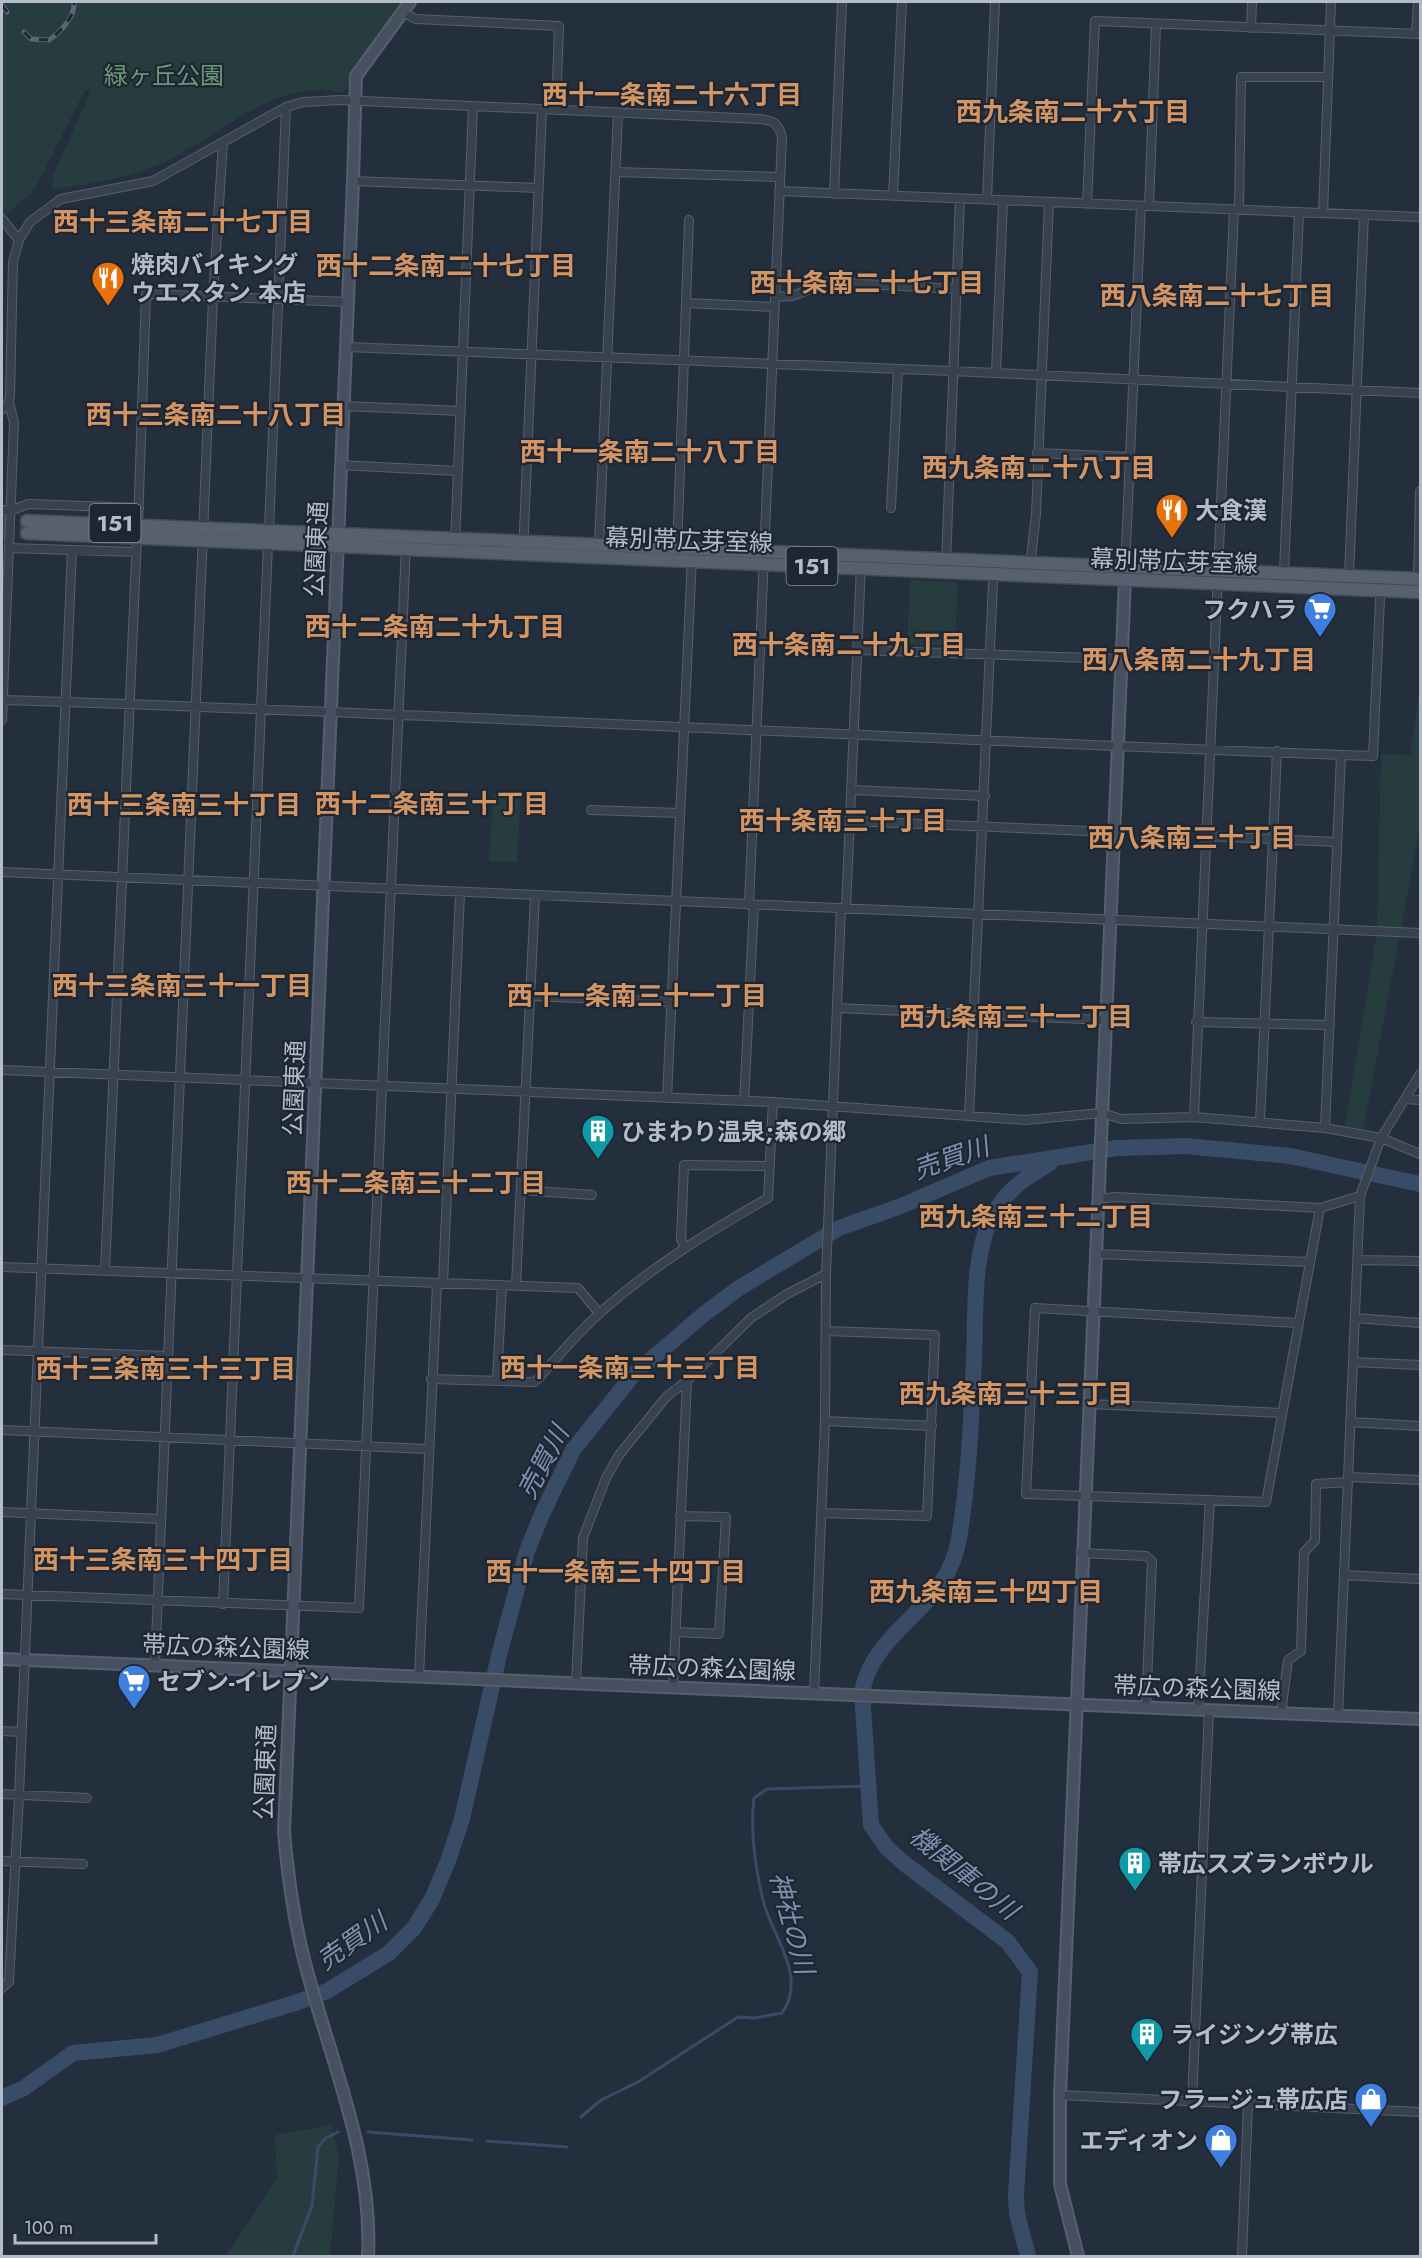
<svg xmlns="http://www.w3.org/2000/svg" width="1422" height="2258" viewBox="0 0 1422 2258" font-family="Jost,'Noto Sans JP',sans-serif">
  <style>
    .green { fill: #263c3f }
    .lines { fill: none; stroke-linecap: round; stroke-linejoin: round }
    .stream { stroke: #394c67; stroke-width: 3 }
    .river { stroke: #394c67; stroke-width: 16 }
    .primary-tunnel { stroke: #3a4453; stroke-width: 12; stroke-dasharray: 12 6; stroke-linecap: butt }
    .street-casing { stroke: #565f6c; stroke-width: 10 }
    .secondary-casing { stroke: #565f6c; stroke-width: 14 }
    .primary-casing { stroke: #414a57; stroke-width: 15 }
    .street { stroke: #38414e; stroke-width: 8 }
    .secondary { stroke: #465061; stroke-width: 10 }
    .primary { stroke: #56606e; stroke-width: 12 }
    .rail-casing { stroke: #5a6575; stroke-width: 5 }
    .rail { stroke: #1d2633; stroke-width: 3; stroke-dasharray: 9; stroke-linecap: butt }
    .labels { text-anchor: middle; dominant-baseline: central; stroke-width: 4.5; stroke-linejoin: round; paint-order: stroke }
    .shield { fill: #1d2633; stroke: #878f9c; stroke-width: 1.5 }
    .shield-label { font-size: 22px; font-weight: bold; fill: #b4bcc9 }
    .park-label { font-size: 24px; fill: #6b9a76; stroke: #1d2633 }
    .poi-label { font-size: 24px; font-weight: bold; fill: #b4bcc9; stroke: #1d2633; text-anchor: start }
    .street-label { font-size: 24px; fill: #b4bcc9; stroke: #1d2633 }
    .neighbourhood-label { font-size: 26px; font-weight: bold; fill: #d59563; stroke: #1d2633 }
    .water-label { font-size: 26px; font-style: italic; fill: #7c92b1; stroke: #1d2633 }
  </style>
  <rect width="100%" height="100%" fill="#242f3e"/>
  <path class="green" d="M2,2H405L343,93C271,75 218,141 155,166C123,180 86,184 52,190L53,175L91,91L85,90L35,189L4,217L2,223Z
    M910,580L958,582L955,646L907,644Z
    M1420,689V827L1362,1136L1344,1132L1377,931L1381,754L1410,755Z
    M493,794L521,796L517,862L489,861Z
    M331,2125L339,2156L330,2256H226L277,2179L275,2135Z"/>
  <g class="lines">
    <path class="stream" d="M581,2117L601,2100L638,2082L738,2017L754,2018L782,2013C808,1976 772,1937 763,1900C755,1867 750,1831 754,1798L767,1789L867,1786
      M368,2132L472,2140
      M487,2141L567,2147
      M293,2256L312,2206L318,2147L326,2138L338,2132"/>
    <path class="river" d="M2,2098L24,2088L73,2053L157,2045L298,2002L327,1991L389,1953L414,1928L432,1899L448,1861L462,1819L499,1655L527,1551L542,1514L573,1450L633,1375L704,1314L739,1288L839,1228L901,1206L989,1168L1117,1148L1186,1146L1290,1156L1420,1184
      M1028,2256L1017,2214L1016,2195L1030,1972L1008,1942L905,1864L887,1848L871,1825L862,1692C874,1627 948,1610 959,1538C969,1479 971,1421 974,1361C976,1316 971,1249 996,1210C1009,1188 1028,1176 1050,1163"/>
    <path class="primary-tunnel" d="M2,520L27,521
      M2,532L27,533"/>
    <g class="street-casing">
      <path id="street" d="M402,12L416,19L559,26L556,110
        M1251,28L1252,2
        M1416,34L1418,2
        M615,172L780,177
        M353,181L538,188
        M779,191L1420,217
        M834,194L842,2
        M893,196L902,2
        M987,200L995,2
        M1087,204L1095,21L1420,34
        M1149,206L1156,25
        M1239,210L1241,77H1328
        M1323,213L1331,2
        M2,219L19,240
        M775,297L792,296L828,282L956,289
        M686,303L774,307
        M346,347L952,371L1420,393
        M996,373L1003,201
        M344,406L461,411
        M2,410L9,402L10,395L13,262L19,240L30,222L61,199L153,181L286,107L303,102L340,100L760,119C773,120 779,124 782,137L749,905
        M1037,453L1129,457
        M340,465L458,471
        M891,508L898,369
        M2,510L10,511L28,504L139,508
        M138,524L146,294L348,302
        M269,529L286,107
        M455,543L473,107
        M599,544L618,113
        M9,548L136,552
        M677,551L689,220
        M523,554L542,110
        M946,563L960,199
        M1030,566L1036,514L1049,202
        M1125,570L1141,206
        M1284,572L1299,212
        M1349,576L1364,215
        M1418,579L1420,491
        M859,650L1121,659
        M2,700C459,714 915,740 1373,756L1381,577
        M2,720L14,423L9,402
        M852,790L985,796
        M591,810L679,813
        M850,821L1113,832
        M1205,836L1337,842
        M2,872L1420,933
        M846,908L861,565
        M530,996L671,1002
        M837,1008L1105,1020
        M1196,1022L1330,1025
        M2,1070L773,1102L1025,1120L1101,1113L1122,1119L1194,1117L1325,1128L1381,1138L1420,1154
        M667,1098L692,557
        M1405,1099L1420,1100
        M744,1101L754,905
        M969,1116L994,560
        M1194,1117L1234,210
        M1260,1122L1277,751
        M1325,1128L1341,755
        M521,1190L592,1195
        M1098,1199L1115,1197L1320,1208
        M685,1248L681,1239L684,1165L770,1166
        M1096,1254L1310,1262
        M1357,1260L1420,1261
        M2,1267L578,1288L599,1313
        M105,1270L137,537
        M443,1283L460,893
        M516,1285L535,896
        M1355,1318L1420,1323
        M1297,1323L1035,1308L1026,1494L1266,1502L1320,1208L1360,1196
        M2,1350L167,1356
        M1353,1362L1420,1365
        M431,1379L535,1382C556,1359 577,1333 601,1312C651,1267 710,1231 768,1198L773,1102
        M497,1380L502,1285
        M1090,1404L1281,1413
        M825,1421L932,1426
        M1350,1422L1420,1426
        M2,1430L427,1449
        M1348,1477L1420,1480
        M2,1512L161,1519
        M822,1513L927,1516L935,1335L826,1331
        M1081,1553L1146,1556L1152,1561L1146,1708
        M1344,1575L1420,1579
        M2,1594L359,1608L406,546
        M223,1604L268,544
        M676,1632L719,1634L726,1517L680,1516
        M155,1665L213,297L223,142
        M419,1676L437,1283
        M576,1683L583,1538L606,1478L619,1455L667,1396L687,1381L751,1318L787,1294L826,1274
        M673,1687L687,1381
        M814,1693L825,1421L826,1274L841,908
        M1198,1710L1210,1500
        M1281,1713L1288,1660L1301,1651L1304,1552L1315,1541L1316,1484L1348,1482
        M1338,1715L1360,1196L1381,1138L1420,1074
        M2,1731L21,1732
        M2,1794L87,1798
        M2,1861L83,1864
        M2,1988L9,1982L19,1795L72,550
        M1060,2095L1420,2112
        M1192,2102L1209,1710
        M1242,2256L1248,2104"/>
    </g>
    <g class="secondary-casing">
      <path id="secondary" d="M2,1659L1420,1719
        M368,2256C373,2156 331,2062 306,1967C294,1922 288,1878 284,1832L353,181L356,76L410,2
        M1078,2256L1060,2184V2095L1125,580"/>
    </g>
    <g class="primary-casing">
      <path id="primary" d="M27,521L1420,579
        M27,533L1420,592"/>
    </g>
    <use href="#street" class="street"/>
    <use href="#secondary" class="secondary"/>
    <use href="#primary" class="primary"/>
    <g class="rail-casing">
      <path id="rail" d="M2,5L7,12
        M24,32L31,39L49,40C61,31 75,17 74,2"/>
    </g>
    <use href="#rail" class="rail"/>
  </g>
  <defs>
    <g id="restaurant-pin" transform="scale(1.725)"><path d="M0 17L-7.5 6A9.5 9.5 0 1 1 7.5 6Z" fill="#e8710a" stroke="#1d2633"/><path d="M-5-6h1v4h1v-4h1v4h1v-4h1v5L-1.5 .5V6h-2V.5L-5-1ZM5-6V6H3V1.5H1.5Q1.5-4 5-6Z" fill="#fff"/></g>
    <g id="supermarket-pin" transform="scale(1.725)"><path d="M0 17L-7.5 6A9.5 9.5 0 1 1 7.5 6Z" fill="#3f7fe0" stroke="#1d2633"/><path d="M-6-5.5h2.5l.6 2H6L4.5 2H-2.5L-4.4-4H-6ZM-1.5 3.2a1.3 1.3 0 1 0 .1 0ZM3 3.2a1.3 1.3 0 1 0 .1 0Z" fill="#fff"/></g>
    <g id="building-pin" transform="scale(1.725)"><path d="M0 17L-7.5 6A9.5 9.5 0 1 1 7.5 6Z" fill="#0f9aa8" stroke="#1d2633"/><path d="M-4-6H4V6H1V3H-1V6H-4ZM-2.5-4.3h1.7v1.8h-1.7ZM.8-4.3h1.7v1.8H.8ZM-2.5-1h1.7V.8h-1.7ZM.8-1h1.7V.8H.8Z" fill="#fff"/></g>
    <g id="shop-pin" transform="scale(1.725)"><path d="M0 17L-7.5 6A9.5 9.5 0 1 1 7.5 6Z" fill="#3f7fe0" stroke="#1d2633"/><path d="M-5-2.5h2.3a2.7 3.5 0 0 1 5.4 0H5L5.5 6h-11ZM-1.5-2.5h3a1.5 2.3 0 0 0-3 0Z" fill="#fff"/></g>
  </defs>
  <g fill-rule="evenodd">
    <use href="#restaurant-pin" x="108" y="278"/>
    <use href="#restaurant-pin" x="1172" y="510"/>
    <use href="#supermarket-pin" x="1320" y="609"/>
    <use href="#building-pin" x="598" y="1131"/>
    <use href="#supermarket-pin" x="134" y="1681"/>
    <use href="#building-pin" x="1135" y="1863"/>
    <use href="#building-pin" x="1147" y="2034"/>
    <use href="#shop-pin" x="1371" y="2099"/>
    <use href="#shop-pin" x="1221" y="2140"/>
  </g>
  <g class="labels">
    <g class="shield">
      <rect x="89.5" y="504" width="51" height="38" rx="4.5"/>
      <rect x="786.5" y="547" width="51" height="38" rx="4.5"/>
    </g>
    <g class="shield-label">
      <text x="115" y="523">151</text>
      <text x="812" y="566">151</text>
    </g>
    <g class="park-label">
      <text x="164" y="75">緑ヶ丘公園</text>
    </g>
    <g class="poi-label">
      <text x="131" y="264">焼肉バイキング<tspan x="131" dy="28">ウエスタン 本店</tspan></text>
      <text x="1195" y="510">大食漢</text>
      <text x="1297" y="609" text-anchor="end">フクハラ</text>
      <text x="621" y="1131">ひまわり温泉;森の郷</text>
      <text x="157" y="1681">セブン-イレブン</text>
      <text x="1158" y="1863">帯広スズランボウル</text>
      <text x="1170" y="2034">ライジング帯広</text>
      <text x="1348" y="2099" text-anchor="end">フラージュ帯広店</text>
      <text x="1198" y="2140" text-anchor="end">エディオン</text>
    </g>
    <g class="street-label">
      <text transform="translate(689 540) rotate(2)">幕別帯広芽室線</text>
      <text transform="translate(316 549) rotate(-87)">公園東通</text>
      <text transform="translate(1174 561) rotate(2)">幕別帯広芽室線</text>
      <text transform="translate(294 1088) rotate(-88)">公園東通</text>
      <text transform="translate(226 1647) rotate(2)">帯広の森公園線</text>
      <text transform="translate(712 1668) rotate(2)">帯広の森公園線</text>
      <text transform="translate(1197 1688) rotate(2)">帯広の森公園線</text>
      <text transform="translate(265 1772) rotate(-88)">公園東通</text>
    </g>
    <g class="neighbourhood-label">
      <text x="672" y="95">西十一条南二十六丁目</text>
      <text x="1073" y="112">西九条南二十六丁目</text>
      <text x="183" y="222">西十三条南二十七丁目</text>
      <text x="446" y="266">西十二条南二十七丁目</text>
      <text x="867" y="283">西十条南二十七丁目</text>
      <text x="1217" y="296">西八条南二十七丁目</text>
      <text x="216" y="415">西十三条南二十八丁目</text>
      <text x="650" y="452">西十一条南二十八丁目</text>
      <text x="1039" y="468">西九条南二十八丁目</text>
      <text x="435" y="627">西十二条南二十九丁目</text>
      <text x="849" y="645">西十条南二十九丁目</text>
      <text x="1199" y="660">西八条南二十九丁目</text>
      <text x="432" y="804">西十二条南三十丁目</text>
      <text x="184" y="805">西十三条南三十丁目</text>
      <text x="843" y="821">西十条南三十丁目</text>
      <text x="1192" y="838">西八条南三十丁目</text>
      <text x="182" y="986">西十三条南三十一丁目</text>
      <text x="637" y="996">西十一条南三十一丁目</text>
      <text x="1016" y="1017">西九条南三十一丁目</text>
      <text x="416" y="1183">西十二条南三十二丁目</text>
      <text x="1036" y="1217">西九条南三十二丁目</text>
      <text x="630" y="1368">西十一条南三十三丁目</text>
      <text x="166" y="1369">西十三条南三十三丁目</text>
      <text x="1016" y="1394">西九条南三十三丁目</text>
      <text x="163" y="1560">西十三条南三十四丁目</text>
      <text x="616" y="1572">西十一条南三十四丁目</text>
      <text x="986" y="1592">西九条南三十四丁目</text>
    </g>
    <g class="water-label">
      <text transform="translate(951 1158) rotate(-19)">売買川</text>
      <text transform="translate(543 1462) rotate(-62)">売買川</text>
      <text transform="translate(964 1873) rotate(39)">機関庫の川</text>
      <text transform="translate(792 1923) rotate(75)">神社の川</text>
      <text transform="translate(352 1941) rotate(-35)">売買川</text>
    </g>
  </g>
  <rect width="1422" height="2258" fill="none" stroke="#b4bcc9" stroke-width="6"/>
  <path d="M15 2234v9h141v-9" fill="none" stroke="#b4bcc9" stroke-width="3"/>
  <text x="24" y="2234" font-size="18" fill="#b4bcc9" stroke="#1d2633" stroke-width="4.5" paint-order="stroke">100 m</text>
</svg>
